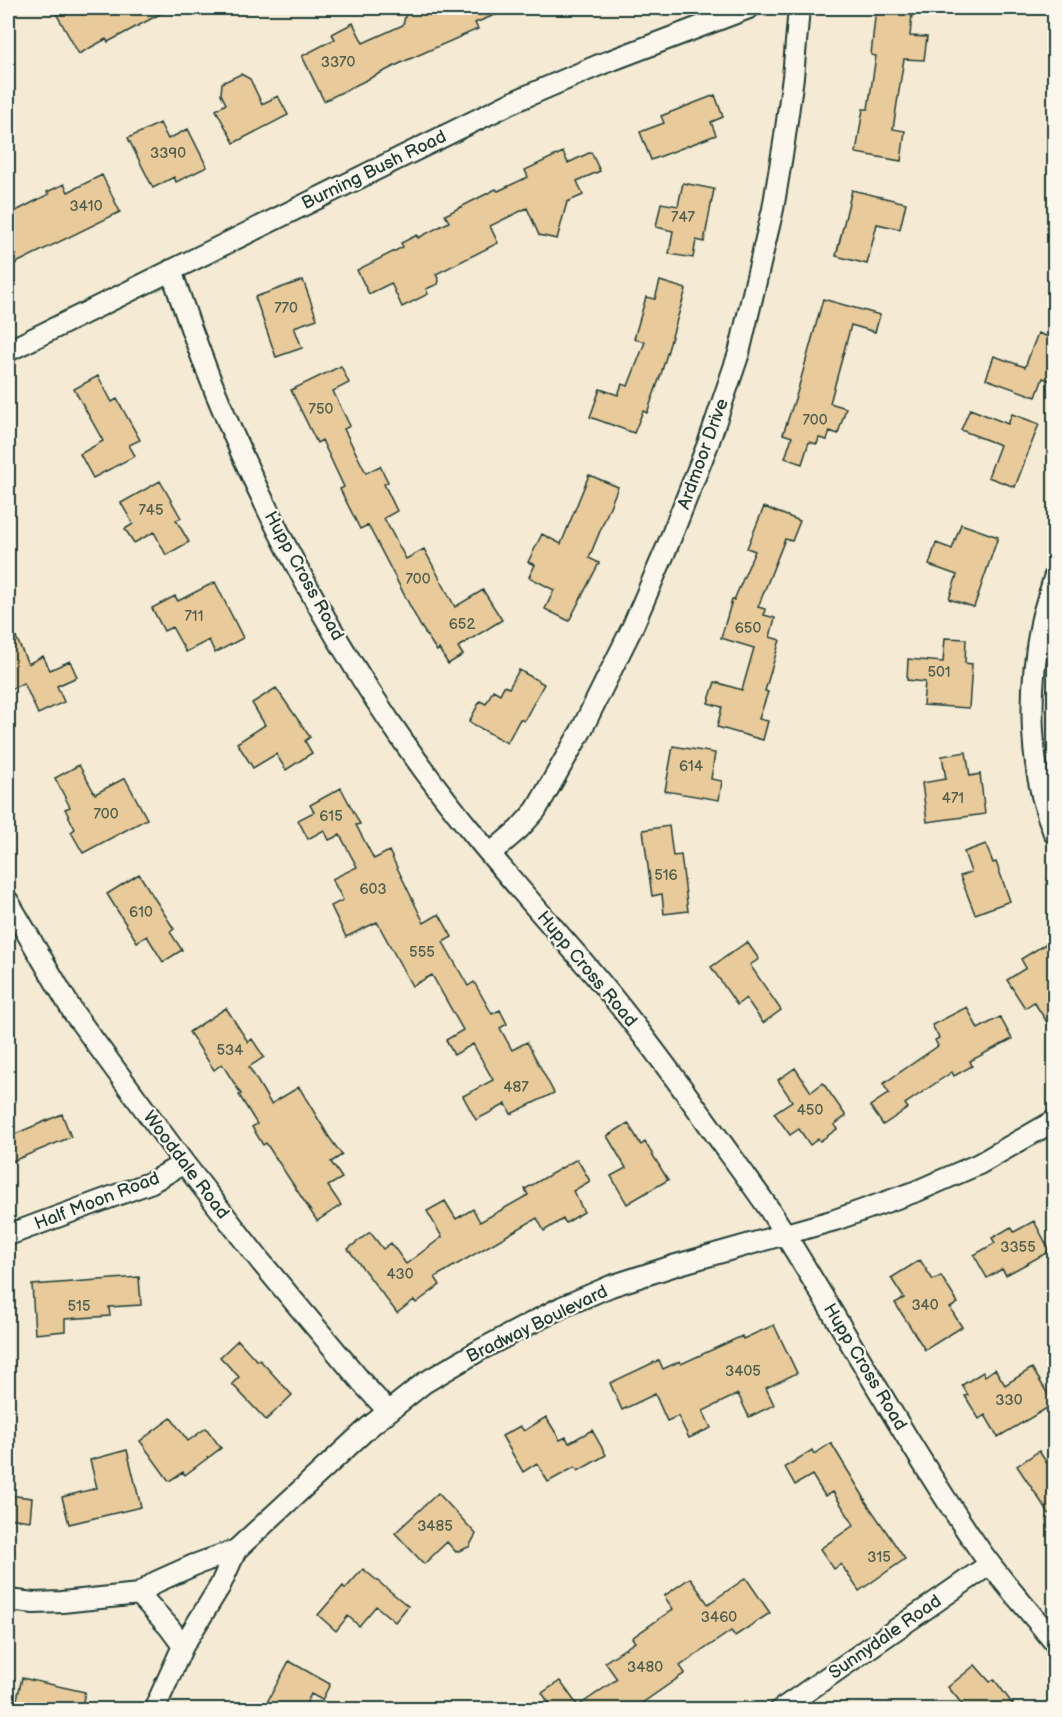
<svg xmlns="http://www.w3.org/2000/svg" width="1062" height="1717" viewBox="0 0 1062 1717" font-family="'Balsamiq Sans',sans-serif">
  <style>
    .building { fill: #e8ca9b; stroke: #1f3d34; stroke-width: 1.5 }
    .lines { fill: none; stroke-linecap: round; stroke-linejoin: round }
    .street-casing { stroke: #1f3d34; stroke-width: 24 }
    .street { stroke: #fbf7ec; stroke-width: 20 }
    .labels { text-anchor: middle; dominant-baseline: central; stroke-width: 4.5; stroke-linejoin: round; paint-order: stroke }
    .number-label { font-size: 15px; fill: #51604e }
    .street-label { font-size: 18px; fill: #1f3d34; stroke: #fbf7ec }
  </style>
  <rect width="100%" height="100%" fill="#f5ead4"/>
  <filter id="ink" filterUnits="userSpaceOnUse"><feTurbulence type="fractalNoise" baseFrequency=".0167" numOctaves="2"/><feDisplacementMap in="SourceGraphic" scale="12" xChannelSelector="R" yChannelSelector="G"/><feConvolveMatrix kernelMatrix="1 2 1 2 8 2 1 2 1" color-interpolation-filters="sRGB"/></filter>
  <g filter="url(#ink)">
    <path class="building" d="M53,8H171L108,42L106,39L79,54Z
      M407,8H512L475,23L478,29L405,61L324,101L302,56L335,39L332,34L353,23L363,43L403,25Z
      M876,8H904L903,13L912,14L910,36L927,37L924,60L904,59L893,129L905,131L901,161L856,153L863,109H868L876,56L871,55Z
      M241,74L250,79L262,104L278,96L288,115L234,143L216,110L226,104L221,94L222,83Z
      M715,95L723,117L711,122L716,135L651,160L640,132L664,123L661,116Z
      M160,123L168,139L188,129L207,167L176,182L174,177L153,188L128,138Z
      M563,152L568,163L591,152L600,171L577,181L583,195L567,202L557,239L539,235L527,208L490,226L498,243L436,274L439,281L438,284L426,289L428,294L402,307L391,283L369,294L357,270L403,247L401,243L417,235L418,238L449,222L445,215L496,189L498,191L528,177L525,170Z
      M102,175L120,212L8,267V215L49,194L47,192L64,184L68,192Z
      M683,183L714,189L704,242L696,240L693,258L669,254L673,231L656,227L661,203L678,206Z
      M852,190L906,203L900,229L877,224L867,264L836,256Z
      M303,280L317,319L294,327L302,348L276,357L255,297Z
      M660,281L686,289L661,374L647,413L643,411L634,433L590,417L600,389L618,395L622,384L628,386L645,342L634,339L646,297L655,299Z
      M823,299L880,315L875,332L851,325L830,403L846,408L838,434L830,431L827,440L819,438L817,444L809,442L802,464L785,458L792,437L783,434L797,393Z
      M1038,333L1054,339V382L1043,378L1036,397L986,379L994,356L1025,367Z
      M341,366L349,383L333,391L350,426L344,429L366,473L380,466L388,482L384,484L397,511L384,518L406,559L424,549L455,607L483,590L502,620L458,647L463,655L448,664L439,649L437,651L420,625L368,525L360,529L340,489L344,487L322,440L317,443L291,390Z
      M98,376L112,402L117,399L140,440L129,445L135,456L93,478L80,454L103,441L74,389Z
      M970,409L1008,424L1012,414L1039,424L1015,487L988,477L1000,445L961,430Z
      M589,475L618,487L589,558L599,563L569,621L545,609L554,590L529,577L535,565L528,562L542,534L561,544Z
      M160,481L181,518L176,520L189,542L166,555L154,532L134,543L125,529L133,524L121,503Z
      M764,507L800,521L792,541L785,539L758,607L765,609L764,615L775,618L770,637L780,640L765,691L768,692L759,719L768,721L763,740L717,727L722,707L708,703L715,682L742,690L754,648L721,638L732,600H734L755,551L747,548Z
      M961,524L998,537L974,607L949,599L957,575L929,565L936,543L952,549Z
      M215,582L243,638L215,653L209,640L186,652L172,627L164,631L152,608L175,596L178,601Z
      M8,619L28,664L43,656L50,670L70,661L77,677L57,686L64,702L38,714L24,683L8,690Z
      M945,638L966,639L965,663L972,664L969,708L923,705L925,682L907,680L908,659L943,662Z
      M519,670L544,684L524,721L520,719L507,743L469,722L480,701L486,704L493,690L500,694L504,686L509,688Z
      M276,688L310,737L305,741L312,753L286,770L276,754L253,768L237,743L265,725L252,703Z
      M673,746L715,753L711,779L722,781L719,800L665,791Z
      M966,752L970,776L980,774L985,814L927,822L922,783L946,779L942,756Z
      M79,765L95,794L125,778L147,819L83,853L71,832L75,829L65,809L70,807L55,778Z
      M341,788L360,824L356,825L374,859L389,851L424,923L439,914L452,937L443,942L468,986L474,982L492,1014L500,1010L507,1024L500,1028L512,1050L527,1042L554,1093L511,1114L506,1104L476,1120L463,1096L493,1080L473,1044L454,1055L446,1040L463,1030L432,975L412,986L377,922L346,937L331,906L343,900L332,879L357,867L340,835L329,840L324,830L308,839L298,820L314,812L310,805Z
      M669,826L673,856L681,855L688,911L664,914L662,894L652,896L643,830Z
      M986,844L993,863L996,862L1010,901L975,914L960,876L971,872L964,852Z
      M139,874L174,929L170,932L182,950L163,962L147,936L137,942L107,894Z
      M747,942L759,959L750,965L781,1010L763,1023L746,998L737,1005L711,967Z
      M1047,943L1054,954V1033L1034,1002L1025,1008L1007,980L1026,968L1021,959Z
      M967,1007L978,1029L1000,1017L1012,1039L970,1061L972,1066L954,1076L952,1072L905,1104L908,1108L883,1125L870,1106L889,1093L883,1084L938,1046L935,1040L939,1038L932,1025Z
      M226,1008L248,1042L252,1039L264,1057L249,1067L271,1104L299,1087L329,1137L342,1155L331,1162L342,1178L328,1186L341,1205L317,1221L266,1143L263,1145L252,1127L257,1124L239,1095L241,1094L222,1064L214,1070L189,1032Z
      M795,1068L811,1092L823,1083L846,1116L834,1125L837,1129L820,1141L818,1139L810,1145L799,1129L790,1135L774,1113L792,1101L778,1080Z
      M62,1114L71,1137L8,1163V1137Z
      M628,1123L641,1145L645,1142L668,1180L627,1204L611,1176L626,1168L607,1136Z
      M577,1159L590,1181L573,1191L584,1212L566,1223L563,1219L544,1231L537,1218L435,1277L440,1285L416,1303L414,1300L397,1313L348,1249L370,1232L383,1249L391,1243L406,1264L442,1237L427,1211L445,1201L456,1219L473,1209L480,1222L528,1195L525,1189Z
      M1034,1221L1050,1251L1006,1275L1002,1269L987,1278L974,1255L995,1243L992,1238L1011,1227L1014,1232Z
      M920,1260L933,1280L941,1276L958,1303L950,1308L962,1327L925,1350L895,1303L904,1298L891,1278Z
      M139,1277L141,1305L109,1307L110,1316L65,1319V1331L35,1334L32,1285Z
      M774,1325L797,1373L766,1388L774,1405L749,1417L738,1394L703,1411L711,1428L689,1438L678,1416L667,1421L655,1394L622,1410L610,1383L659,1360L663,1369L680,1361L681,1364L742,1336L743,1339Z
      M238,1340L257,1361L259,1359L292,1395L266,1420L232,1384L239,1377L220,1357Z
      M1032,1368L1054,1404L998,1437L985,1415L979,1419L965,1396L968,1395L962,1385L983,1372L985,1376L995,1369L1005,1385Z
      M546,1417L560,1440L566,1437L569,1443L592,1430L606,1455L578,1471L575,1467L548,1482L537,1463L523,1472L502,1436L520,1426L524,1431Z
      M171,1418L188,1441L206,1428L221,1448L185,1475L183,1472L169,1481L140,1441Z
      M831,1443L865,1499H864L905,1559L859,1591L841,1564L834,1569L820,1549L854,1525L833,1492L825,1496L812,1475L795,1485L785,1467L812,1450L814,1454Z
      M127,1450L141,1507L69,1524L62,1497L97,1488L90,1460Z
      M1039,1451L1054,1474V1521L1017,1466Z
      M438,1493L476,1534L469,1547L456,1552L447,1542L424,1564L395,1533Z
      M8,1495L32,1498L30,1521L8,1518Z
      M363,1569L408,1606L395,1622L376,1606L359,1626L348,1616L336,1631L318,1615L343,1586L345,1589Z
      M690,1578L708,1604L746,1578L770,1613L735,1636L731,1631L680,1666L685,1673L632,1710H554L542,1693L560,1681L578,1706L617,1679L605,1662L635,1642L632,1638L673,1609L664,1596Z
      M289,1661L330,1684L322,1700L311,1694L303,1710H263Z
      M975,1665L990,1682L994,1679L1017,1710H967L948,1687Z
      M22,1678L85,1692L81,1710H42L16,1703Z"/>
    <g class="lines">
      <g class="street-casing">
        <path id="street" d="M171,270C226,439 306,603 408,748C463,827 528,898 591,971C636,1024 676,1079 716,1135C734,1160 752,1184 769,1209C840,1320 902,1437 977,1546C1000,1580 1029,1610 1054,1642
          M8,351L513,102L599,65L749,8
          M1054,578C1050,593 1044,608 1041,623C1028,691 1028,769 1054,833
          M490,854L519,829L536,810L581,731L632,628L667,547L708,444L739,353L773,209L784,143L793,77L799,8
          M8,901L73,1012L184,1163L261,1262L365,1386L388,1411
          M8,1235L152,1182L184,1163
          M139,1594L169,1627L183,1646
          M8,1600L34,1603L62,1602L139,1594L156,1582L194,1565L236,1550
          M154,1710L183,1646L220,1586L236,1550L369,1427L424,1383L480,1350L518,1330L562,1307L611,1286L676,1265L835,1220L917,1191L979,1164L1054,1121
          M780,1710L990,1564"/>
      </g>
      <use href="#street" class="street"/>
    </g>
  </g>
  <g class="labels">
    <g class="number-label">
      <text x="338" y="62">3370</text>
      <text x="168" y="153">3390</text>
      <text x="86" y="206">3410</text>
      <text x="683" y="217">747</text>
      <text x="286" y="308">770</text>
      <text x="321" y="409">750</text>
      <text x="815" y="420">700</text>
      <text x="151" y="510">745</text>
      <text x="418" y="579">700</text>
      <text x="194" y="616">711</text>
      <text x="462" y="624">652</text>
      <text x="748" y="628">650</text>
      <text x="939" y="672">501</text>
      <text x="691" y="766">614</text>
      <text x="953" y="798">471</text>
      <text x="106" y="814">700</text>
      <text x="331" y="816">615</text>
      <text x="666" y="875">516</text>
      <text x="373" y="889">603</text>
      <text x="141" y="912">610</text>
      <text x="422" y="952">555</text>
      <text x="230" y="1050">534</text>
      <text x="516" y="1087">487</text>
      <text x="810" y="1110">450</text>
      <text x="1018" y="1247">3355</text>
      <text x="400" y="1274">430</text>
      <text x="925" y="1305">340</text>
      <text x="79" y="1306">515</text>
      <text x="743" y="1371">3405</text>
      <text x="1009" y="1400">330</text>
      <text x="435" y="1526">3485</text>
      <text x="879" y="1557">315</text>
      <text x="719" y="1617">3460</text>
      <text x="645" y="1667">3480</text>
    </g>
    <g class="street-label">
      <text transform="translate(374 170) rotate(-26)">Burning Bush Road</text>
      <text transform="translate(703 454) rotate(-70)">Ardmoor Drive</text>
      <text transform="translate(304 576) rotate(61)">Hupp Cross Road</text>
      <text transform="translate(587 969) rotate(50)">Hupp Cross Road</text>
      <text transform="translate(186 1165) rotate(53)">Wooddale Road</text>
      <text transform="translate(97 1201) rotate(-21)">Half Moon Road</text>
      <text transform="translate(537 1324) rotate(-26)">Bradway Boulevard</text>
      <text transform="translate(865 1367) rotate(59)">Hupp Cross Road</text>
      <text transform="translate(885 1637) rotate(-35)">Sunnydale Road</text>
    </g>
  </g>
  <rect width="1062" height="1717" fill="none" stroke="#fbf7ec" stroke-width="30"/>
  <rect x="15" y="15" width="1032" height="1687" fill="none" stroke="#1f3d34" stroke-width="2" filter="url(#ink)"/>
</svg>
